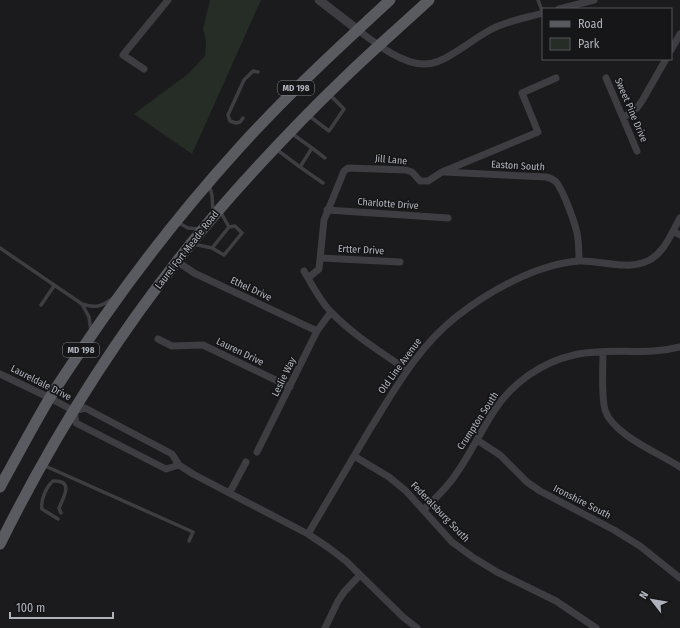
<svg xmlns="http://www.w3.org/2000/svg" width="680" height="628" viewBox="0 0 680 628" font-family="'Fira Sans Condensed',sans-serif">
  <style>
    .green { fill: #252d26 }
    .lines { fill: none; stroke-linecap: round; stroke-linejoin: round }
    .service { stroke: #3d3d42; stroke-width: 3.5 }
    .minor { stroke: #3d3d42; stroke-width: 7 }
    .tertiary { stroke: #3d3d42; stroke-width: 9 }
    .primary { stroke: #595b60; stroke-width: 11 }
    .labels { text-anchor: middle; dominant-baseline: central; stroke-width: 3.5; stroke-linejoin: round; paint-order: stroke }
    .shield { fill: #161618; stroke: #81848a; stroke-width: 1 }
    .shield-label { font-size: 9px; font-weight: bold; fill: #afb3bb }
    .street-label { font-size: 10px; fill: #afb3bb; stroke: #161618 }
  </style>
  <rect width="100%" height="100%" fill="#1b1b1d"/>
  <path class="green" d="M210,0H261L192,154L134,114L188,74L205,56L206,41L203,29Z"/>
  <g class="lines">
    <path class="service" d="M538,0L543,13
      M308,115L329,131L344,109L329,94
      M243,118L240,122L236,123L230,121L228,115L244,80L253,71L258,72
      M312,148L325,158
      M276,149L300,167L312,148L291,133
      M300,167L323,183
      M209,185L212,195L213,212
      M220,211L229,227
      M177,222L188,228L199,229
      M193,244L212,248L224,255L242,233L235,226L229,227L212,248
      M0,248L82,304C96,308 100,307 112,299
      M82,304L89,317L91,331
      M41,305L54,286
      M43,465L193,532L189,541
      M58,519L42,509C40,500 47,486 53,481C75,480 63,498 59,508L61,513"/>
    <path class="minor" d="M559,9L594,0
      M358,30C375,43 403,65 425,64C436,64 445,59 454,53C466,46 477,37 490,30C506,21 525,18 543,13
      M671,50L680,34
      M144,69L123,55L168,0
      M606,78L637,151
      M623,118L637,108L642,101L666,59
      M444,172L546,177C550,178 554,179 557,183C564,193 574,220 577,233C579,242 579,252 579,261
      M327,210L448,218
      M673,231L680,235
      M321,258L400,262
      M178,262L194,273L317,331
      M304,271C312,285 320,301 331,312C353,335 381,352 407,370
      M308,278L319,269L324,220L344,171L348,168L406,170L412,172L420,181H428L442,172L538,132L522,93L556,78
      M158,339L172,346L203,345L290,387
      M603,352C603,368 601,395 605,410C613,435 659,453 680,467
      M0,374L50,398L74,411
      M74,411L85,408L172,454L179,465L193,474L308,534L329,548L346,561L403,617L417,628
      M74,411L76,423L166,469L179,465
      M477,440L500,455L527,482L540,491L614,530L640,546L680,578
      M257,452L317,331L331,312
      M354,456L389,477L406,491L452,542L474,558L497,572L556,601L596,628
      M230,492L246,462
      M424,509C434,500 443,491 451,481C468,459 479,434 494,411C512,383 542,362 574,355C609,347 646,356 680,347
      M308,534C329,499 349,464 370,429C395,389 418,347 456,317C489,291 537,264 579,261C600,260 624,270 645,262C663,256 671,234 680,218
      M325,628L338,601L344,592L360,575"/>
    <path class="tertiary" d="M319,0L358,30"/>
    <path class="primary" d="M0,487C16,458 32,428 49,399C66,372 84,346 102,320C144,260 190,202 239,148C287,95 338,48 390,0
      M0,544C68,407 156,275 261,163C286,136 312,109 339,83C368,54 399,28 429,0"/>
  </g>
  <g class="labels">
    <g class="shield">
      <rect x="278" y="81" width="36" height="14" rx="3"/>
      <rect x="63" y="343" width="36" height="14" rx="3"/>
    </g>
    <g class="shield-label">
      <text x="296" y="88">MD 198</text>
      <text x="81" y="350">MD 198</text>
    </g>
    <g class="street-label">
      <text transform="translate(631 110) rotate(67)">Sweet Pine Drive</text>
      <text transform="translate(391 160) rotate(5)">Jill Lane</text>
      <text transform="translate(518 166) rotate(3)">Easton South</text>
      <text transform="translate(388 204) rotate(4)">Charlotte Drive</text>
      <text transform="translate(187 250) rotate(-52)">Laurel Fort Meade Road</text>
      <text transform="translate(361 250) rotate(3)">Ertter Drive</text>
      <text transform="translate(251 289) rotate(25)">Ethel Drive</text>
      <text transform="translate(240 352) rotate(26)">Lauren Drive</text>
      <text transform="translate(400 366) rotate(-54)">Old Line Avenue</text>
      <text transform="translate(284 377) rotate(-64)">Leslie Way</text>
      <text transform="translate(41 383) rotate(27)">Laureldale Drive</text>
      <text transform="translate(478 421) rotate(-57)">Crumpton South</text>
      <text transform="translate(582 502) rotate(27)">Ironshire South</text>
      <text transform="translate(440 512) rotate(46)">Federalsburg South</text>
    </g>
  </g>
  <rect x="542" y="8" width="130" height="52" fill="#161618" stroke="#535559"/>
  <rect x="550" y="21" width="20" height="6" fill="#595b60" stroke="#535559"/>
  <text x="578" y="28" font-size="12" fill="#afb3bb">Road</text>
  <rect x="550" y="38" width="20" height="12" fill="#252d26" stroke="#535559"/>
  <text x="578" y="48" font-size="12" fill="#afb3bb">Park</text>
  <g transform="translate(652 600) rotate(301)" stroke="#161618" stroke-width="3" paint-order="stroke">
  <path d="M0-3L7 15L0 10L-7 15Z" fill="#afb3bb"/>
  <text y="-6" font-size="11" font-weight="bold" text-anchor="middle" fill="#afb3bb">N</text>
  </g>
  <path d="M10 612v6h103v-6" fill="none" stroke="#afb3bb" stroke-width="2"/>
  <text x="16" y="612" font-size="12" fill="#afb3bb" stroke="#161618" stroke-width="3" paint-order="stroke">100 m</text>
</svg>
